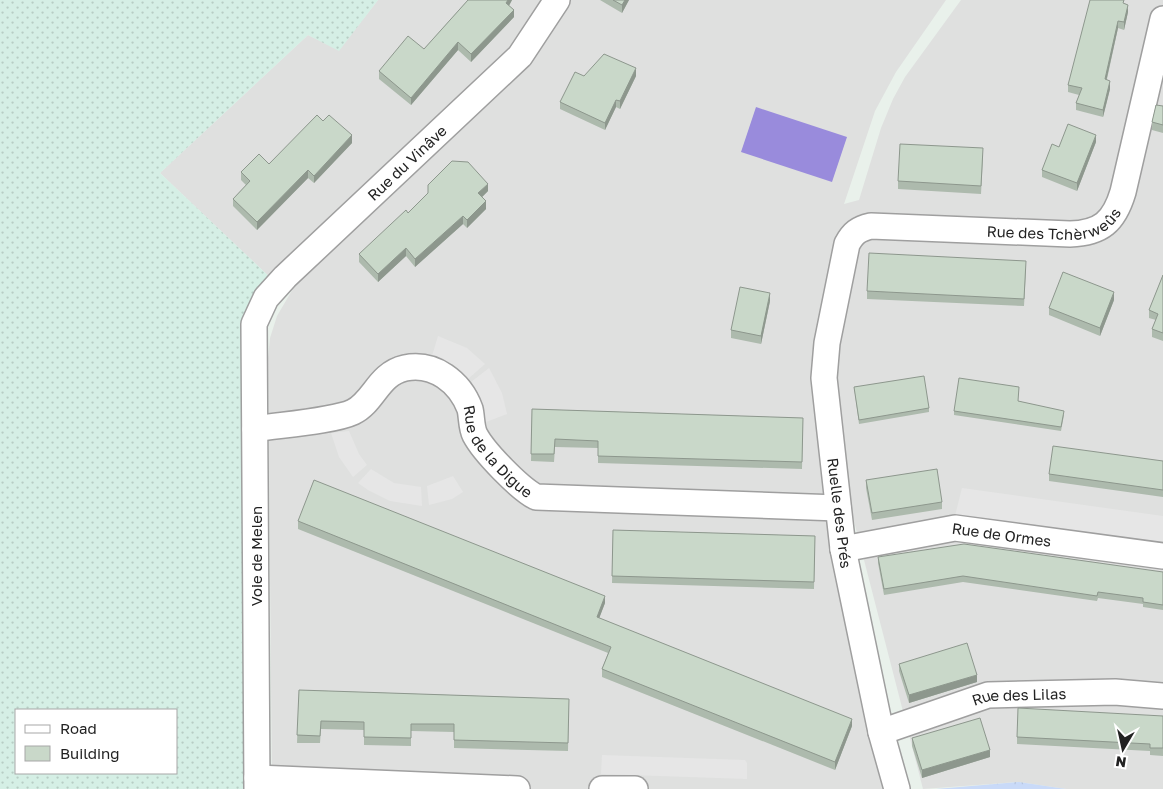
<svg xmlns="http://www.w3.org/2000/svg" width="1163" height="789" viewBox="0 0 1163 789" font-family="'Golos Text',sans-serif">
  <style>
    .residential { fill: #dfe0df }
    .farmland { fill: url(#farmland-dots); fill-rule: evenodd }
    .park { fill: url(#park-crowns) }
    .pitch { fill: #998bdc }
    .parking { fill: #e6e6e6 }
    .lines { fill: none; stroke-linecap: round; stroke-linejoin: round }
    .minor-casing { stroke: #9f9f9f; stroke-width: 28 }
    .minor { stroke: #fff; stroke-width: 25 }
    .wall { fill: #adbaad }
    .shaded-wall { fill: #8d978d }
    .building { fill: #c9d8c9; stroke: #8d978d }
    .labels { text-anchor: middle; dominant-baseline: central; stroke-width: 4; stroke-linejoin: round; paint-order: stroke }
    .street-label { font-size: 15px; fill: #222; stroke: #fff }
  </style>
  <defs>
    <pattern id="farmland-dots" width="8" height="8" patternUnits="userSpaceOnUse" patternTransform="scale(1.25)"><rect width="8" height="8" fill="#d5efe5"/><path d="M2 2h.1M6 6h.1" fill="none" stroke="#b7cdc4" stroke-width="1.8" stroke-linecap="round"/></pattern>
    <pattern id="park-crowns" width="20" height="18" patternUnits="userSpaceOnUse" patternTransform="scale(1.25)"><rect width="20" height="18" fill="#c9daf8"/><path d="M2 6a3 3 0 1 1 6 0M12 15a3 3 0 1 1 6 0" fill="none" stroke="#acbbd4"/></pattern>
  </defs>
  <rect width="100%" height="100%" fill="#e9f1eb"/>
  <path class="residential" d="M378,0H946L896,72L875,111L844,204L859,200L881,128L893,99L905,77L961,0H1163V789H1066L1019,782L923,789L847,494L872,741L884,789H272L268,358L270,338L277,316L294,287L311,269L278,285L160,173L308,35L339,50Z"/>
  <path class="farmland" d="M0,0H378L339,51L308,35L160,173L278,285L266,298L257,789H0ZM16,710H176V773H16Z"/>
  <path class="park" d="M1019,782L1066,789H936Z"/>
  <path class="pitch" d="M756,107L847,137L832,182L741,152Z"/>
  <path class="parking" d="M438,336L467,348L485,364L468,379L454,365L432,356Z
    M489,368L502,393L507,414L486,422L478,393L471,382Z
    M349,431L359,454L367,465L353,477L339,457L331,433Z
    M371,469L394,483L421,487L422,506L390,501L368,490L358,483Z
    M453,476L463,492L452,499L429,505L427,486Z
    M962,488L1163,516V542L955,516Z
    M602,755L745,760L747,763V779L601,774Z"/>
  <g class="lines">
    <g class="minor-casing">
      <g id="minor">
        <path id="s1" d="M255,429C279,425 334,421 353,412C374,402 378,374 405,368C434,362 460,382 470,409C472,417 471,427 475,435C484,452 519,488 536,497L838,508"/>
        <path id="s2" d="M843,549L955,528L1163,556"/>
        <path id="s3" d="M881,732L988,695L1115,692L1163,696"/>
        <path d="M257,778L517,789"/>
        <path id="s4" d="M257,789L254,324L266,298L285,277L520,56L557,0"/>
        <path d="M602,789H635"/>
        <path id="s5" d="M897,789L881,732L843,549L824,378L827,343L847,244C853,233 858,229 871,226L1070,234C1101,233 1114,222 1123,192L1163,19"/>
      </g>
    </g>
    <use href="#minor" class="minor"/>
  </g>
  <path class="wall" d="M468,0H512L509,6L514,17L471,62L458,50L411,105L379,79V71L424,49Z
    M600,0H629L622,13Z
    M1125,3L1128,12L1124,30L1118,28L1107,79L1110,89L1103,117L1076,110V103L1079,95L1068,92V85Z
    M584,76H636L620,109L616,107L605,130L560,109V102Z
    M1163,106V133L1152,130V122Z
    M323,121L352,143L314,183L308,178L257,230L233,206V199L246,185L241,180V172L269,164Z
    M1096,142L1077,191L1042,177V170L1059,147Z
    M983,156L981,194L898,189V181Z
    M488,191L482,197L486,209L467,228L463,224L415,267L406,256L378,282L359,262V254L408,213L428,193Z
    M1026,269L1024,306L867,299V291Z
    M1163,275V341L1152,337V329L1156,320L1149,318V310Z
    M1114,300L1100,336L1049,315V308Z
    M770,301L761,344L731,338V330Z
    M854,387L929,408V412L859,424Z
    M1019,401L1064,415L1061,431L954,415V411Z
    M532,409L803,418L802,469L598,463V448L555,447L554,462L531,461Z
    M1163,461V497L1049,481V474Z
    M866,480L942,502V509L872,520L866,488Z
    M298,521L605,603L599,618L852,726L835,770L602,677V669L608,653L298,529Z
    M613,530L815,536L814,589L612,583Z
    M878,557L1163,572V610L1143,607V604L1098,598L1097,601L963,582L884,595L878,563Z
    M899,664L977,682L909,703L899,671Z
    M299,690L569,699L568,751L454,748V732L411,731V746L364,745V730L321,729L320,743H297Z
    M1163,716V756L1150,755V751L1017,744V737Z
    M912,738L990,757L922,778L912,746Z"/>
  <path class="shaded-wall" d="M508,0H512L506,11V3Z
    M625,0H629L622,13V5Z
    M1128,5V12L1124,30V22Z
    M514,10V17L471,62V54Z
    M1118,21V28L1105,86V79Z
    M458,42V50L411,105V98Z
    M636,68V76L620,109V101Z
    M1110,81V89L1103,117V110Z
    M616,100V107L605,130V123Z
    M352,135V143L314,183V176Z
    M1096,135V142L1077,191V183Z
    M308,170V178L257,230V222Z
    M488,184V191L478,201V193Z
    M486,201V209L467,228V220Z
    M463,216V224L415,267V259Z
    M406,248V256L378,282V274Z
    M1114,292V300L1100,336V328Z
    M770,293V301L761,344V336Z
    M605,596V603L597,624V617Z
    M977,675V682L909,703V695Z
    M852,719V726L835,770V762Z
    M990,750V757L922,778V770Z"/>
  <path class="building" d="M468,0H508L506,3L514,10L471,54L458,42L411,98L379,71L408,36L424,49Z
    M613,0H625L622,5Z
    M1090,0H1124L1123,3L1128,5L1124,22L1118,21L1105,79L1110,81L1103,110L1076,103L1082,88L1068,85Z
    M604,54L636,68L620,101L616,100L605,123L560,102L575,72L584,76Z
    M1156,105L1163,106V125L1152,122Z
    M317,115L323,121L329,115L352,135L314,176L308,170L257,222L233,199L250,181L241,172L259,154L269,164Z
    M1068,124L1096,135L1077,183L1042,170L1052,144L1059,147Z
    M900,144L983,148L981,186L898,181Z
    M452,161L468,162L488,184L478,193L486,201L467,220L463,216L415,259L406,248L378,274L359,254L406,210L408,213L428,193V185Z
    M869,253L1026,261L1024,299L867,291Z
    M1063,272L1114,292L1100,328L1049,308Z
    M1163,275V333L1152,329L1158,314L1149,310Z
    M740,287L770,293L761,336L731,330Z
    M924,376L929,408L859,420L854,387Z
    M959,378L1019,387L1018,401L1064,411L1061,427L954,411Z
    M532,409L803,418L802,462L598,456V441L576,440L555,439L554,454H531Z
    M1053,446L1163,461V490L1049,474Z
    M937,469L942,502L872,513L866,480Z
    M314,480L605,596L597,617L852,719L835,762L602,669L611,647L298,521Z
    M613,530L815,536L814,582L612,576Z
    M964,544L1163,572V605L1143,602V598L1098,592L1097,596L963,576L884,589L878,557Z
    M967,643L977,675L909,695L899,664Z
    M299,690L569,699L568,743L454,740V724H411V738L364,737V722L321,721L320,736L297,735Z
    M1018,708L1163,716V748H1150V744L1017,737Z
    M980,718L990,750L922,770L912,738Z"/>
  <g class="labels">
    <g class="street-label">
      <text stroke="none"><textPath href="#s4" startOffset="689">Rue du Vinâve</textPath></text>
      <text stroke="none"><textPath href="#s5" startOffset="771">Rue des Tchèrweûs</textPath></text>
      <text stroke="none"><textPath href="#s1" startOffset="305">Rue de la Digue</textPath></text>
      <text transform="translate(840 513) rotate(83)">Ruelle des Prés</text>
      <text stroke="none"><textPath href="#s2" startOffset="161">Rue de Ormes</textPath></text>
      <text transform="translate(256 556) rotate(-90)">Voie de Melen</text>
      <text stroke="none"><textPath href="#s3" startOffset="144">Rue des Lilas</textPath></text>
    </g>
  </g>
  <rect x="15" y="709" width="162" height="65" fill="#ffffff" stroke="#a7a7a7"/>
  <rect x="25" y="725" width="25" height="8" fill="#ffffff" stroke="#a7a7a7"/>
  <text x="60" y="734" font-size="15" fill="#222222">Road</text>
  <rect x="25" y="746" width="25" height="15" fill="#c9d8c9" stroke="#a7a7a7"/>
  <text x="60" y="759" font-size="15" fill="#222222">Building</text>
  <g transform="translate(1123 749) rotate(189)" stroke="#ffffff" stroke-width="4" paint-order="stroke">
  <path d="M0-4L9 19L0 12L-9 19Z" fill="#222222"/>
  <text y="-8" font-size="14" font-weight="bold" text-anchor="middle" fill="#222222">N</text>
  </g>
</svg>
